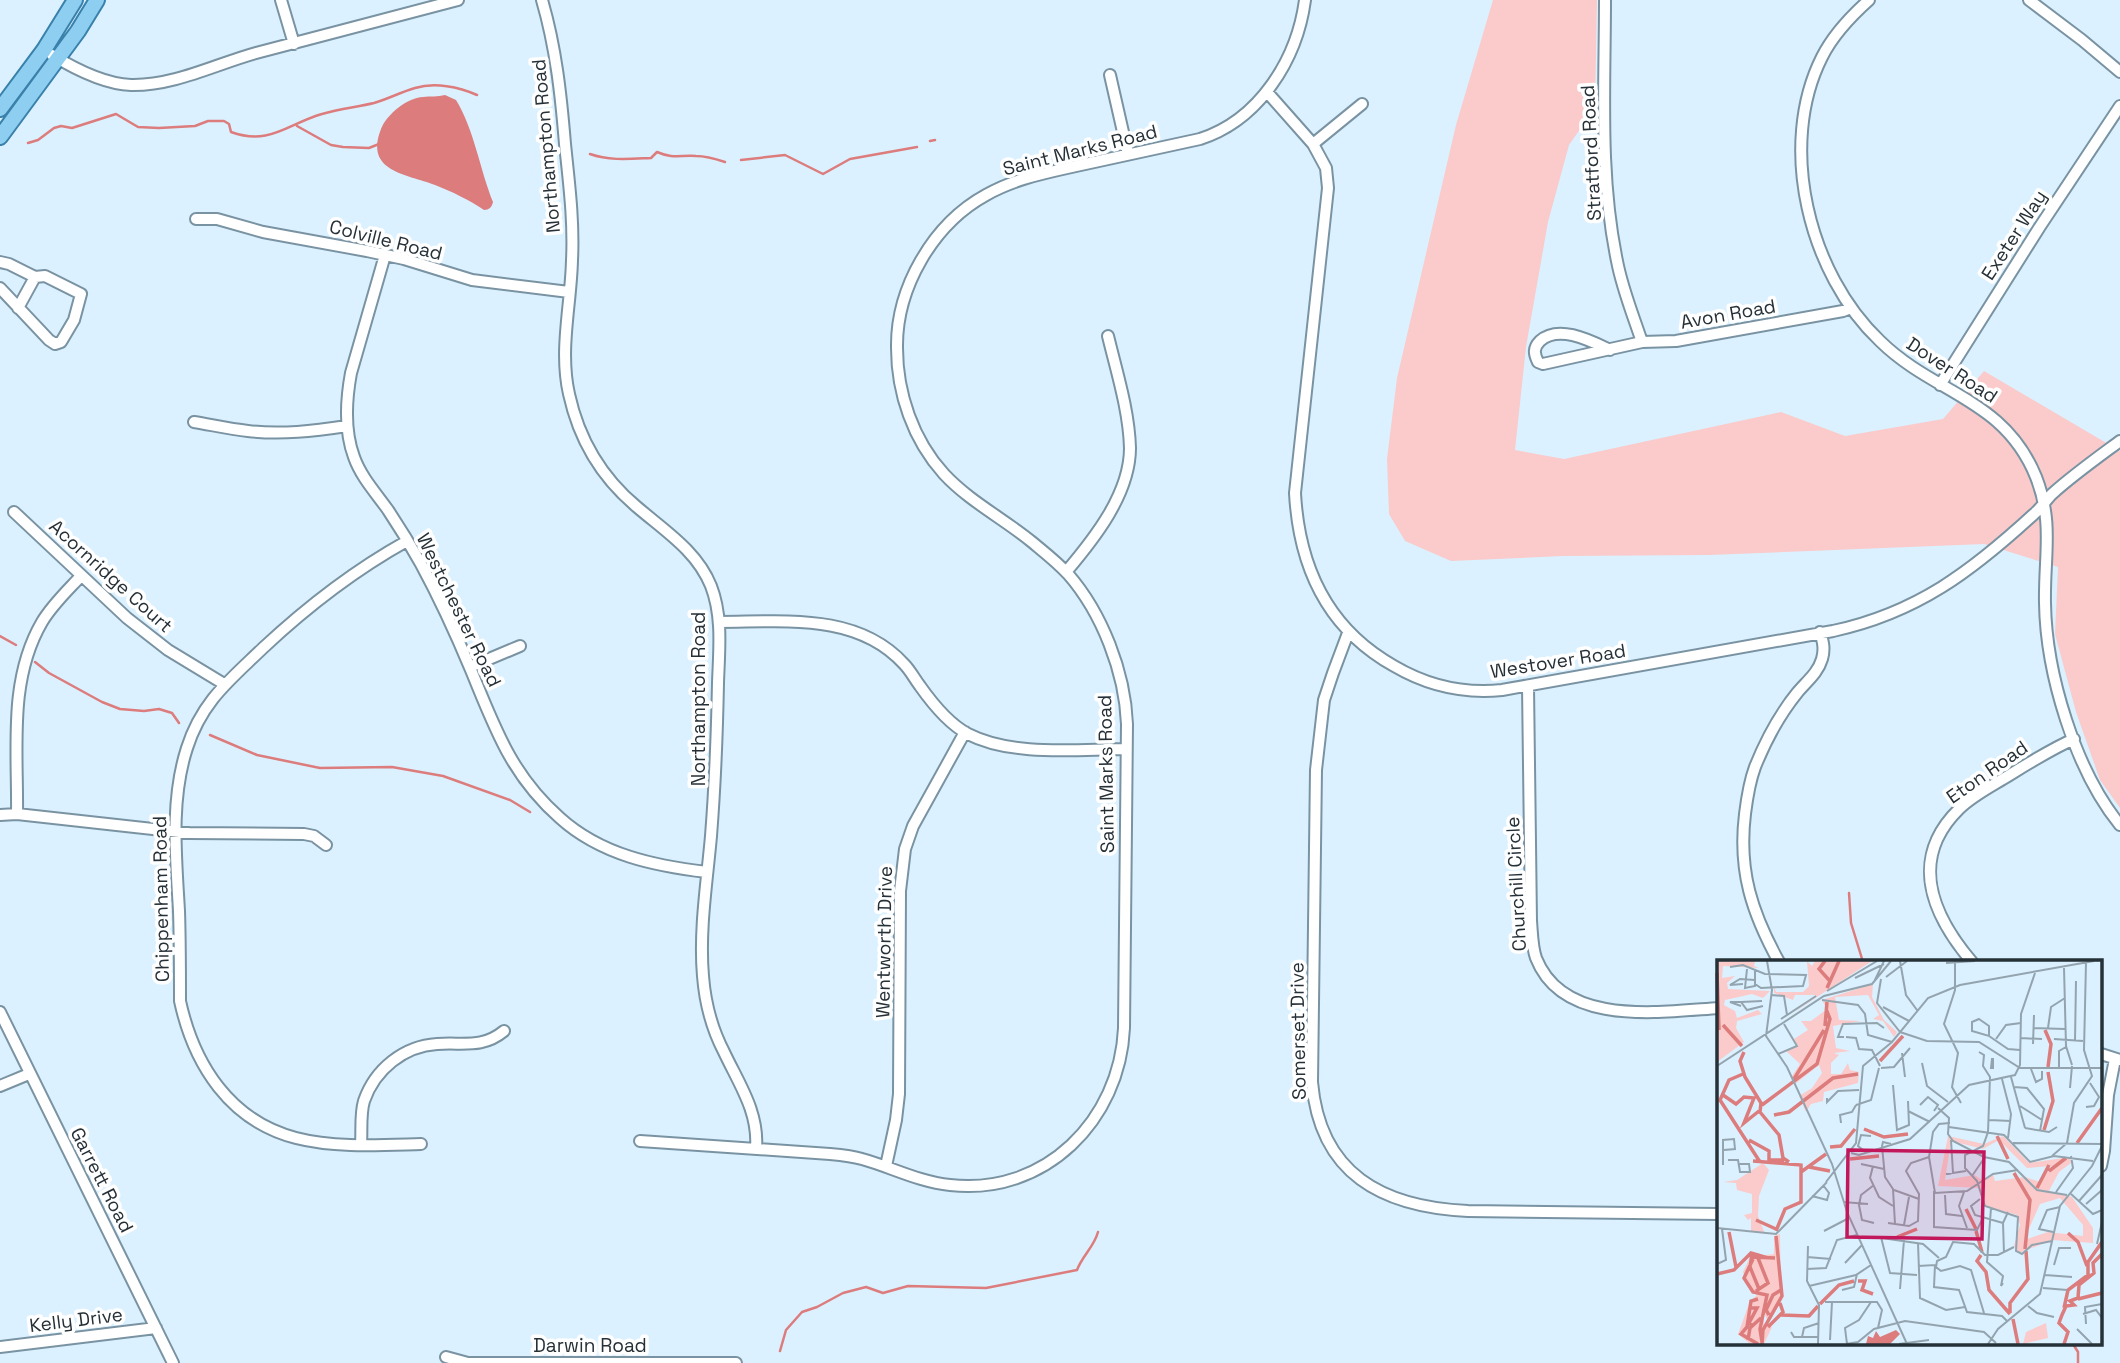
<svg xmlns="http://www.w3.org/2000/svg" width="2120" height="1363" viewBox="0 0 2120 1363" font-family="'Space Grotesk',sans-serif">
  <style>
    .green { fill: #facbca }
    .water { fill: #dc7c7c }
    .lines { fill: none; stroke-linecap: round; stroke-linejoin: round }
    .stream { stroke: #dc7c7c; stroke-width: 2.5 }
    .minor-casing { stroke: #7a93a3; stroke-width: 14 }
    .major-casing { stroke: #3981aa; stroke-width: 18 }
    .minor { stroke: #fff; stroke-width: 10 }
    .major { stroke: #8ecef1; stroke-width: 14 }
    .labels { text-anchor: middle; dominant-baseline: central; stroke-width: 7; stroke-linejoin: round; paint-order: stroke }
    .street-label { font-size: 19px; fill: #263037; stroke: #fff }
    .inset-river { fill: none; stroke: #dc7c7c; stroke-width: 3.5 }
    .inset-road { fill: none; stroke: #93a4af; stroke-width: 2 }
    .view { fill: #c2185b; fill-opacity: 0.15; stroke: #c2185b; stroke-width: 3.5 }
    .inset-edge { fill: none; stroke: #263037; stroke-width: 3.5 }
  </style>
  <rect width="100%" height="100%" fill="#dbf1ff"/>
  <path class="green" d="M1493,0H1597L1595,108L1569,145L1548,222L1526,347L1515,450L1564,459L1781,412L1845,436L1943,419L1984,371L2120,451V808L2100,780L2076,712L2055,634L2058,567L1984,544L1709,555L1563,556L1451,561L1405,541L1389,514L1387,459L1397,378L1456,125Z"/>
  <path class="water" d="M445,95L456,100C474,129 480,170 493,202C492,207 489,210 484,210C469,200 453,192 435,185C407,174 364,172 381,129C387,114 407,98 423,97C430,96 438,97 445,95Z"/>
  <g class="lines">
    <path class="stream" d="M297,126L331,145L343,147L369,148L379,144
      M930,141L935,140
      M28,143L38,140L54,128L61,126L72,128L116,114L138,127L159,128L195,126L208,121H224L229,124L231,132C270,146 287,124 322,114C339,109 357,107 374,103C388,99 401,92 415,88C435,82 459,87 477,95
      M590,154C610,161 629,159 651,158L657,152C673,159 680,155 696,156C706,156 716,159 725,162
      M741,160L785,155L823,174L850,159L917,147
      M0,636L16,645
      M35,662L49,673L102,702L120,709L144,711L159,709L172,713L179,723
      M210,735L257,755L320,768L392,767L443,776L510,800L530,812
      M1849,893L1851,923L1863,962
      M2073,1344L2078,1352V1363
      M780,1351L786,1330L802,1312L817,1307L843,1293L866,1287L883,1293L908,1286L986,1288L1077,1270C1082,1256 1094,1247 1098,1232"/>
    <g class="minor-casing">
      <path id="minor" d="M281,0L294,44
        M542,0C556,48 561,95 565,144C569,183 574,221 572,260C571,305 559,350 569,394C579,440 601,477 637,507C665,531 697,551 711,586C723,617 719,651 718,683C717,734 715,785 711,836C707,882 699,930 703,976C705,1002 712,1029 724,1052C739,1084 759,1112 756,1149
        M1605,0C1605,87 1599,175 1617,261C1622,288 1633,315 1642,342
        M1869,0C1851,16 1833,35 1822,57C1777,146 1809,274 1880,341C1935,395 2004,398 2036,477C2054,523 2044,556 2045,603C2046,673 2075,770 2120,825
        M2029,0L2082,40L2120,72
        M52,55C75,69 104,84 131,85C174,86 216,64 256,53C323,35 391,18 458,0
        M1110,75L1128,154
        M1267,92L1313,144L1326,168L1328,188L1295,493C1299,567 1328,629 1394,666C1428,686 1463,694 1502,690L1833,631C1917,613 1972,571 2034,514C2041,508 2046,500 2052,494C2073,475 2097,458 2120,441
        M1313,144L1362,104
        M196,219H217L263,232L367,251L404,259L472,280L569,292
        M385,255L351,373C346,400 344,430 354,457C361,477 376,493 388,510C400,528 411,546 421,564C440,599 456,634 471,670C495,728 511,775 560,818C601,855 655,866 707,872
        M0,262L9,264L35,277L45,276L81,294L74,320L61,342L55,344L49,340L0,288
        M18,308L35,277
        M1610,350C1591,341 1559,324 1540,341C1533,348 1534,354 1538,362L1543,364L1642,342L1676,341L1843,311L1851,308
        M1940,385L2039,228L2120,106
        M194,422C212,425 230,429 248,431C281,435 314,431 347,426
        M14,512L127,618L168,650L224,684
        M407,541C353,571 309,605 263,648C230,680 202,701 187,748C170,800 176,857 179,911C180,941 180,971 180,1001C194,1065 230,1121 296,1138C334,1148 382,1145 421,1144
        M1066,572C1094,539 1130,494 1130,448C1129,411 1117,373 1108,336
        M719,622C782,622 857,612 904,664C910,670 914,678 920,686C932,703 949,724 968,734C1013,757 1078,749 1126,749
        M1348,633L1333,673L1324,700L1316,770L1312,1082C1320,1174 1382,1207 1468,1211L1719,1214
        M470,667L520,646
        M1528,686L1531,921C1532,932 1532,947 1536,958C1563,1027 1659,1012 1719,1008
        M17,814C18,750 8,680 42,622C52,605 67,591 81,576
        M0,815L17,814L189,833L304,834L314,836L326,845
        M1779,962C1752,913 1738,871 1745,814C1747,798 1749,783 1755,767C1765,742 1780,714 1797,693C1806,682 1818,673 1822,659C1825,649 1823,641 1820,632
        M1972,962C1932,915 1908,859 1959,809C1971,797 1988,788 2003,779C2026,765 2049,750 2074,739
        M0,1012L173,1363
        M2101,1054L2120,1060
        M0,1086L29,1074
        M640,1141L830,1154C841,1155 852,1156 862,1159C891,1167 919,1182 950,1185C1045,1196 1120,1120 1124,1028L1127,724C1125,672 1102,613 1068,574C1057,562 1044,552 1032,542C1004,519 969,501 944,474C913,440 897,393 897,348C896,288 933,224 986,195C1014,179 1045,173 1076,166C1118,157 1159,148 1200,139C1259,120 1297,60 1305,0
        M361,1144C362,1130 360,1114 364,1101C375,1069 404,1046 437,1044C463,1042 482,1049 504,1031
        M886,1166L896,1120L899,1094L900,891L905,849L913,826L965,732
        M2101,1166L2104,1151L2108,1095L2115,1059
        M0,1347L156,1328
        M446,1357L468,1363H736"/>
    </g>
    <g class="major-casing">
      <path id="major" d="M0,109L44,50L75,0
        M0,137L78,31L97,0"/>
    </g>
    <use href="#minor" class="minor"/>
    <use href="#major" class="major"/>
  </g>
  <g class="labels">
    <g class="street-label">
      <text transform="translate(546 146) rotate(-95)">Northampton Road</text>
      <text transform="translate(1080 150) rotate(-14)">Saint Marks Road</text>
      <text transform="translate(1591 153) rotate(-93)">Stratford Road</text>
      <text transform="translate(2014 235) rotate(-57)">Exeter Way</text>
      <text transform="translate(386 240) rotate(14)">Colville Road</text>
      <text transform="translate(1728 314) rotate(-10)">Avon Road</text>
      <text transform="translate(1952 370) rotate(33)">Dover Road</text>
      <text transform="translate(111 576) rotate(42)">Acornridge Court</text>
      <text transform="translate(459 610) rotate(64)">Westchester Road</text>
      <text transform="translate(1558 661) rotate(-9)">Westover Road</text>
      <text transform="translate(698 699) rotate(-90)">Northampton Road</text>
      <text transform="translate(1987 772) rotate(-35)">Eton Road</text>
      <text transform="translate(1106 774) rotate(-91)">Saint Marks Road</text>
      <text transform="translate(1516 884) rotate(-93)">Churchill Circle</text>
      <text transform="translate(161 899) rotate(-91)">Chippenham Road</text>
      <text transform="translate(884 942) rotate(-89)">Wentworth Drive</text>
      <text transform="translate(1298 1031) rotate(-91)">Somerset Drive</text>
      <text transform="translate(102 1180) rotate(63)">Garrett Road</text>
      <text transform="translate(76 1320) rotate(-7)">Kelly Drive</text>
      <text x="590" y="1345">Darwin Road</text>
    </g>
  </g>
  <g transform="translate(1717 960)">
    <rect width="385" height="385" fill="#dbf1ff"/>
    <path d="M0,1H38L37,6L42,8L6,6L5,18L18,16L10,23L11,29L53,31L46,38L35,34L8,40L7,45L18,51L20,58L41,50L45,54L20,61L19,68L27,82L0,102ZM90,1L95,6L98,1H155L77,52L99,35H78L76,40L57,33V27L59,32H86L92,26ZM156,24L155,37L167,60L180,72L177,77L166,61L156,59L162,55L151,35L118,37L122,60L144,61L116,66L119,88L133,91L117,93L122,95L114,103V114H124L131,103L133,110L142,112L141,123L107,132L106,141L94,144L89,152L82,136L95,128L105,113L102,105L78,124L75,116L83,104L69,91L81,86L77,79L91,70L84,61H94L110,49L105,40ZM231,176L267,184L286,176L312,203L353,197L354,203L342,212L332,231L355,237L376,268V283L335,280L302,293L297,286L303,265L300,255L267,246L262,228L221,226ZM282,180L310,208L335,206L323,222L308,217L278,221L276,214L266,221L258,215L228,220L234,181L266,189ZM343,238L366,265V276L331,272L307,280L323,244ZM46,203L52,210L42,236L41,256L48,274L34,271V258L31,260L27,255L35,253V234L20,230L19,223L6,222L20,220ZM63,274L64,342L52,362L47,354V364L55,367L47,384H33L21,374L33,341L40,335L33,331L26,312L33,297L57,294V276ZM329,363L331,378L306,384L309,372Z" fill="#facbca" fill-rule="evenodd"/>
    <path d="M179,370L183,374L173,384H149L151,376L156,378L159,371L163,377Z" fill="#dc7c7c"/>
    <path class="inset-river" d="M108,1L102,9L112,20M0,13L2,70M110,28L122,1M6,65L25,86M108,66L110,42M328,70L334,84L331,107M27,92L23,101L28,117L44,143L43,152L62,175L66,198L72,202M163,101L186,76M26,114L12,120L3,140L43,202M77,119L107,70M6,135L19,144L27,137L37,138L27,163L42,151M45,145L100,104L113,59L109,49M57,155L72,152L116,118L141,114M147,169L167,177L191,174M327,170L336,141L331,112M280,176L291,199M32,180L52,191V200H67M360,183L385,148M113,187L124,186L138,169M133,199L162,196M36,201L84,205V242L68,249L59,271M92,207L113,211M332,211L349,198M84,212L109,194M297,213L313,240L308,289M320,228L332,205M249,249L259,269M39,260L59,269M259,271L265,292M12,272L19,307M351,273L361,282L370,306M180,277L200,269M35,294L33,307L42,329M264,295L260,301L269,312L272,330L293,354M36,297L58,298M36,299L27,318L36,332L50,335L43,369L45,382M0,314L17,310L34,293L51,298M141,321H148L145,330L156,334M39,331L51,323L41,298M41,339L34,341L30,367L24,374L41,384M361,339L385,333M103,344L122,325L137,321M34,348H40L32,363L36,366M347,348L351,330L371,315V302L385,282M293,353V343L311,319L309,291M52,355L49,350L56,335L64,330M64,355L92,356L101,346M296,359L301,384M51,367L66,352L63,343M31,380L33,368L44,358M45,384L46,370L65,336L59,276M347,384L351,372L342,363L345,355L349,346L357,345L353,341L361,338L362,325L377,313L376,303L385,294"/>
    <path class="inset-road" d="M50,1L55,30L49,76L70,107L115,204L130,252L190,384M183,1L189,35L200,50M238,1V30L227,64L241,93L235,127L244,143M229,3L258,1M13,7L26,5L48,14L89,15L86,26L44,28L38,24M347,8L349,86L355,105M30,9L28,28L38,26V10M169,17L190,1M138,18L167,4M164,19L160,43L183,72M157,22L167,1M26,24L13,25L23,19L38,20M110,31L160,1M54,35L67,36L70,55M105,40L141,45L148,54L151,75L175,82M24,42L45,41M24,46L13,42H24L30,50L46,46M166,47L192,61M64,59L99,36M262,59L272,66V76L255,71V62ZM316,68L348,69M331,68L334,47L348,38M183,72L210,81L262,82L303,108H385M272,76L291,89L303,90M127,77H121L126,64L160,63L167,68M129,77L139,78L142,89L155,90L163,106M303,78L325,79M279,79L289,65L304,63M337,79L366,81M358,81L359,21M316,84L317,55M262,92L267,95L266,106L273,117L271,172L266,186L248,195V208L260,221L268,246L301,257L299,291L305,294L315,285L335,281M185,93L188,117M61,94L80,86L67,64M276,99V108H274L275,99ZM205,103L210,126L231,142M0,106L107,36L155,24L174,1M342,107V91L349,87M164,108L177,107L193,88M314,109L319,122L325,119V111M294,117L308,168M285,119L294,154L291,178M176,125L180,170L192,165L191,141M297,127L310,128L327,149L323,171M353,128L355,106M110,138V142L121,131L142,130M139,145L154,140L162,108M203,145L211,137L221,145L217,151M303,146L325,160M369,147L377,146L382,137L373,123M221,148L232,158L231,174L236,181L267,197L292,202L320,230L350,235M191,151L213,162M272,160L294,161M124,163L123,155L135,152L139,145M233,163L222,164L216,172L212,197L218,233L250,231L276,214L301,210M232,167L287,175L313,202L337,196L376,201M308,168L332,172L340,167M234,180L236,213M296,183L385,184M174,184L166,182L165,186L168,217L176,229L178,264M134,193L142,195L193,179L252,125L298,115L303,105L304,54L318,13M150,193L141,186L144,175L154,176M335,196L350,183L357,143L375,116L367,90L369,3M11,200H21L23,212H33L32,204H22M144,204L167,209M6,205V180L17,179L18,189L7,190M156,206L153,218L162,237L176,246M234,214H229L249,211M255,216L268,197M109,222L139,183L146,106L175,82L211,38L243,25L377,1M157,225L144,235L142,245L145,260L157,263M177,230L202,239M217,231V267L260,270L265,260M247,232L242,246L250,268M339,232L356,208L354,196M354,234L376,254L385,250M228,235L229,254L245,256M95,236L110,240L112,233L106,225M263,239L254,246L258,255L286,263M362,241L385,215M126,242L151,244M369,244L385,230M274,248L270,302L286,316L284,326L286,323M171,263L192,266L201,261L202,234L189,211L194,203L212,197M187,265L192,237M0,268L59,274L110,222M107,271L132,258M336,272L322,269L330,250L343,247M158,277L206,284L222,298M164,277L173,313L200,315M201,283L203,338L229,350L248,347M380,284L385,262M91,286L90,321L102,345L101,384M287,293L286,263L291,252M90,297L114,299M128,303L145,285M0,304L9,300L5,269M337,305L342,288H354M201,306L218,305L217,327L242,330L250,352L285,356L290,361M90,309L109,308L120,280L140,275M328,315L355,317M92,326L139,315L154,305M326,328L350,330M183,329L187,280M125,330L137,327L140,314M108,342H160L165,350L161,368M311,346L320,353L337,357M267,353L254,310L243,306L224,311L219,307L220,301L229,297L236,282L257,284L268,295H281L297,287M366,354L379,350L385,358M369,364L368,347L385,344M360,369L375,384M74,372L77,377H101M85,377L87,368L102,363M113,380L115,342M129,384L141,382L157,369L188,361L267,372L279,383M130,384L128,368L142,360L154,342M182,384L212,380M271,384L281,369L323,334L343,246L375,206L385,186"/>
    <path class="view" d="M131,190L267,192L265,279L130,277Z"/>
    <rect width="385" height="385" class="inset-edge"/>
  </g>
</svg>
